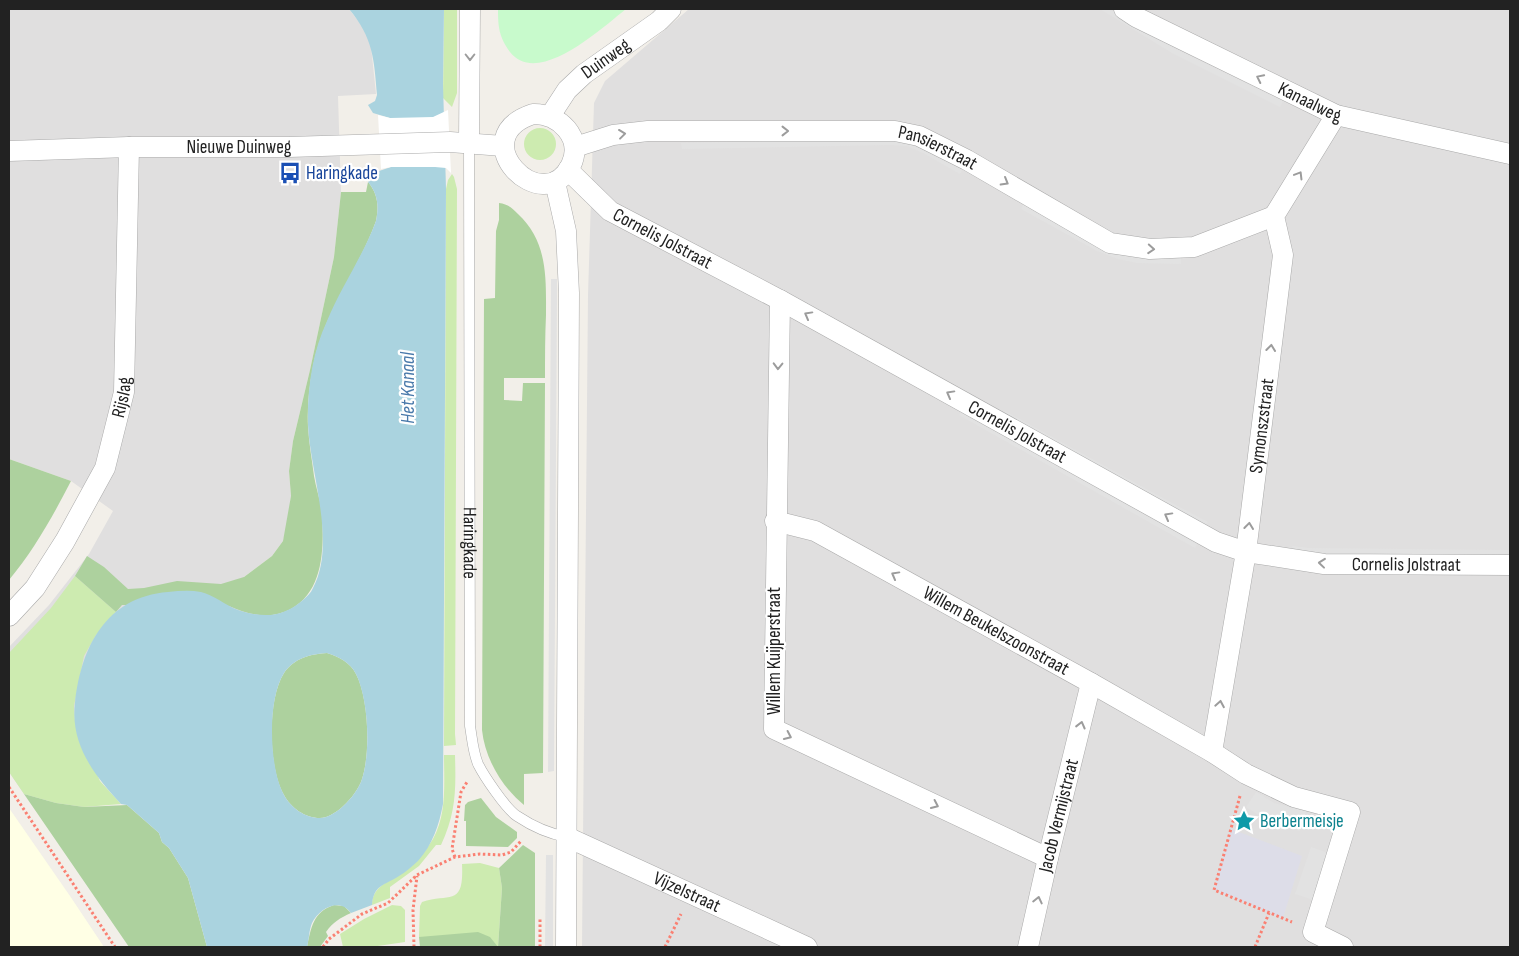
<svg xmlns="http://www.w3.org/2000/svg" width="1519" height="956" viewBox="0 0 1519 956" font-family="'Sofia Sans Condensed',sans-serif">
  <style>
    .residential { fill: #e0dfdf }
    .education { fill: #ffffe5 }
    .grass { fill: #cdebb0 }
    .forest { fill: #add19e }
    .park { fill: #c8facc }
    .parking { fill: #e2e2e2 }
    .plaza { fill: #dddde8 }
    .water { fill: #aad3df; fill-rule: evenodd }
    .pier { fill: #fff }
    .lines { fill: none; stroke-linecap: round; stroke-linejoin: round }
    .lane-casing { stroke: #a9a9a9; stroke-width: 11 }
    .street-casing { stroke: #a9a9a9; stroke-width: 21 }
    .path { stroke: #fa8072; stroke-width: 3; stroke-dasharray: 2.5 2.5; stroke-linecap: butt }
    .lane { stroke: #fff; stroke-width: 10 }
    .street { stroke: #fff; stroke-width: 20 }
    .oneway { stroke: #9c9c9c }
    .labels { text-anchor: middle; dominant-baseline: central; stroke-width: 4.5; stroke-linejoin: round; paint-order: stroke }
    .street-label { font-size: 19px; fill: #222; stroke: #fff }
    .transit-label { font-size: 19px; fill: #164399; stroke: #fff; text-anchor: start }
    .culture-label { font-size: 19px; fill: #0d838f; stroke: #fff; text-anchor: start }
    .water-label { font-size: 20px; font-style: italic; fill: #4a7aab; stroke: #fff }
  </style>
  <rect width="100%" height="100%" fill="#f2efe9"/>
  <path class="residential" d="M9,9H349L365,30L371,46L376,94L338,96L341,192L334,257L310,370L293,441L289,471L291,496L288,521L283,541L272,556L244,577L262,615L116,612L109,619L86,761L24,794L9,772V647L49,605L89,554L113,511L71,481L9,459Z
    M689,9H1510V947H582L588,295L594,103L605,81Z"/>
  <path class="education" d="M9,808L70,896L104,947H9Z"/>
  <path class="grass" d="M444,9H457V93L452,107L443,98Z
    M524 144a16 16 0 1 1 32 0a16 16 0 1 1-32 0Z
    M452,174L454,177L457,189L455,734L456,745L444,746L446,189L448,180Z
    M75,576L116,612L96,635L84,656L74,706L75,722L100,781L121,804L84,807L56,803L24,794L9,772V653L51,608Z
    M444,755H455C456,790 456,813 441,845H436L419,866L390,887V898L372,905C372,884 394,880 408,869C418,861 426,850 433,839C447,814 444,783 444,755Z
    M480,863L499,868L502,888L498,947L419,937L420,906L422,902C451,893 464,907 462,864Z
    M392,905L401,906L405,910V942L371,947H343L340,934L364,919Z"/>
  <path class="forest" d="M368,182C378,194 379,206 376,221C358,271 323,313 313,367C309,387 307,407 308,427C309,444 312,460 314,476C316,489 321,501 322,514C324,547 324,591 291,609C271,620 249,615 229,606L122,605L116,612L75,576L87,556L104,567L128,589L144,588L177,581L221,584L244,577L272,556L283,541L291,496L289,471L293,441L310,370L334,257L341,192H366Z
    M499,203C508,204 512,208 518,214C548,242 546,278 546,315C545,336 545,357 545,378H504V400L522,401L523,383H545L543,773L524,774V805C502,787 485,759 482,730L484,299L495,298L496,231L499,220Z
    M9,459L71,481C53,516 34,550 9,580Z
    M327,653C339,657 350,662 356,674C369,699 371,756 361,782C356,793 349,801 340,809C335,813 327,818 320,818C305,818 291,808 284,795C268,768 267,699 284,673C294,658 311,654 327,653Z
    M24,794L56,803L84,807L127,805L159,833L162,842L169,848L188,878L207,947H129Z
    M481,798L496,817L517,832V838L508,847L466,846V821H464L465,805L468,802Z
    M523,845L535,853V947H420L419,937L478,932L490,937L498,947L502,888L499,868Z
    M334,905L344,906L351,913C340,918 333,922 326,932L328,936L320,947H307C311,928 313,912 334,905Z"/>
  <path class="park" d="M498,9H626C603,27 538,88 510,52C499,37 498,27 498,9Z"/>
  <path class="parking" d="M1100,9H1109L1174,48L1283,101L1280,107L1172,53Z
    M890,138L908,140L963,169L960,174L925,154L907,146L890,145L682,149L681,143Z
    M1024,203L1138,256L1181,258V264L1137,263L1118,259L1097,251L1021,209Z
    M551,279H557V300L554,771L548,772Z
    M962,410L1198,542L1195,548L959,415Z
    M1005,411L1172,503L1208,522L1205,527L1002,415Z
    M1292,546L1309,548L1510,550V556L1309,554L1291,551Z
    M1256,792L1274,803L1306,811L1300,831L1270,822L1246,807Z
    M1311,847L1328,853L1313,900L1295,894Z
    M546,855H553V947H545Z"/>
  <path class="plaza" d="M1231,829L1302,856L1283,918L1214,890Z"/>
  <path class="water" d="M349,9H444L443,84L446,189L443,804C439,825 433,844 418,861C412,866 406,872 399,876C384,886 374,884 372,905L351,913C340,897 319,908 312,923C309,930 309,940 307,947H207L188,878L169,848L162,842L159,833L127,805L121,804C95,776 70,745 75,703C81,647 106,597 168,592C179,591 190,590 201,592C214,595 225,605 238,610C263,618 282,618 303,600C307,596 311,593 313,588C337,544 310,472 308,425C307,390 312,353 327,321C341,287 363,256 376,221C379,206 378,194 368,182L376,172L391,167L390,118L373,113L368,105L375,101L377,95C374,58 373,38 349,9ZM327,653C339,657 350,662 356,674C369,700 371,756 361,782C356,793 349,801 340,809C335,813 327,818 320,818C305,818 291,808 284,795C269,768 267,699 284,673C294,658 311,654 327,653Z"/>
  <path class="pier" d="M448,110L451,173L446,168L435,167H391L381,169L378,115L390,118L433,117Z"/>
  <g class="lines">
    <g class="lane-casing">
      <g id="lane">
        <path id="s1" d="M469,142L470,726C472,738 473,752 478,764C484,776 506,809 517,816C532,826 550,834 567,837"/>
      </g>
    </g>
    <g class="street-casing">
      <g id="street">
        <path id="s2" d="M1124,9L1136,17L1336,115L1510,154"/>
        <path d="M533,114C559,113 584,138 571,165C543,221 461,138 533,114Z"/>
        <path id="s3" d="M550,116L567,90L584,74L659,21L671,9"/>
        <path d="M469,142L470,9"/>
        <path id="s4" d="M575,147L613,135L648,131H895L919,136L967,160L1110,243L1150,249L1194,247L1274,216"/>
        <path id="s5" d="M9,151L129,147H289L450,142L503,146"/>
        <path id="s6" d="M568,170L610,211L780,300L1216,542L1246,552L1324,564L1510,565"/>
        <path d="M555,182L566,231L569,293L566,947"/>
        <path d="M780,300L774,729L1048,858"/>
        <path id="s7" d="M775,521L815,531L1091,683L1212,752L1246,774L1294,797L1350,812L1313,932L1343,947"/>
        <path id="s8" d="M9,616L35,588L65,541L105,468L124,392L129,147"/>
        <path id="s9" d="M1212,752L1246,552L1283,255L1274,216L1336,115"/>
        <path id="s10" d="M567,837L807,947"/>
        <path id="s11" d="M1028,947L1048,858L1091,683"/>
      </g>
    </g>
    <path class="path" d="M9,787L115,947
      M1240,796L1214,890L1292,922
      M455,857L452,849L461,792L467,782
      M323,947L329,939L362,914L388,903L417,875L455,857L480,854L502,855L511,852L521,841
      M414,947L413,910L417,876
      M540,947V918
      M665,947L681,914
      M1255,947L1269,913"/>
    <use href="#lane" class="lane"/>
    <use href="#street" class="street"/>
  </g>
  <defs><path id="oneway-chevron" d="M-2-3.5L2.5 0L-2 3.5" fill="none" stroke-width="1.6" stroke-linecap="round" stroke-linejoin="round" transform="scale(1.25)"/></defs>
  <g class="oneway">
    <use href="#oneway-chevron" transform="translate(470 57) rotate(90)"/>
    <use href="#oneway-chevron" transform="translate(1260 78) rotate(-154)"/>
    <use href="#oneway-chevron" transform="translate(785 131)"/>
    <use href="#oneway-chevron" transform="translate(622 134) rotate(-7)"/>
    <use href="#oneway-chevron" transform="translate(1299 175) rotate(-59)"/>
    <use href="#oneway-chevron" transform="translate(1005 182) rotate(30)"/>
    <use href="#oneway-chevron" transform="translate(1151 249) rotate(4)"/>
    <use href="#oneway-chevron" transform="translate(808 315) rotate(-151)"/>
    <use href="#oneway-chevron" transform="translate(1271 348) rotate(-83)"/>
    <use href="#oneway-chevron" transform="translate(778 366) rotate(91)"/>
    <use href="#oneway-chevron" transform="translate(950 394) rotate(-151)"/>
    <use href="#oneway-chevron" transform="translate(1168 516) rotate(-151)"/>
    <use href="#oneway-chevron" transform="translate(1249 526) rotate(-83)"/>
    <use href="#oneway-chevron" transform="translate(1322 563) rotate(-174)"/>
    <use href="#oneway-chevron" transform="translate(895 575) rotate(-151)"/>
    <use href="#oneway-chevron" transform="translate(1220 704) rotate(-80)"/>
    <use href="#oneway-chevron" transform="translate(1081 725) rotate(-76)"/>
    <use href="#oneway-chevron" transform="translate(788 736) rotate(25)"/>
    <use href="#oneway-chevron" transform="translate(935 805) rotate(25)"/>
    <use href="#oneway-chevron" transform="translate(1038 900) rotate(-77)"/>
  </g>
  <defs>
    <g id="bus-bare" transform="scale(1.725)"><path d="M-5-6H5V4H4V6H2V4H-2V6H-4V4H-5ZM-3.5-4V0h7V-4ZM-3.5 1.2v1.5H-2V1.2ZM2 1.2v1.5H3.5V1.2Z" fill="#1a4fb4" stroke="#fff" stroke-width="2.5" paint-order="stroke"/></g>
    <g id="sight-bare" transform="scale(1.725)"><path d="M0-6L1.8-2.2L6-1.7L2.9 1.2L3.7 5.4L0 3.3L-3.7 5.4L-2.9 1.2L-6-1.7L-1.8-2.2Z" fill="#0f9aa8" stroke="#fff" stroke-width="2.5" paint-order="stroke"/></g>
  </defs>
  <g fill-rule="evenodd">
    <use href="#bus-bare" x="290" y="173"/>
    <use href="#sight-bare" x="1244" y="821"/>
  </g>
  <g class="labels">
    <g class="street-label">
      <text stroke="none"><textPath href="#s3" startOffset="81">Duinweg</textPath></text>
      <text stroke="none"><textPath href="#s2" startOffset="208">Kanaalweg</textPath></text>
      <text stroke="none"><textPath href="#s5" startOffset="230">Nieuwe Duinweg</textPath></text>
      <text stroke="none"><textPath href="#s4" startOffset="368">Pansierstraat</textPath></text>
      <text stroke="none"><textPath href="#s6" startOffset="118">Cornelis Jolstraat</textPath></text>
      <text stroke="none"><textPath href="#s8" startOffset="250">Rijslag</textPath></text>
      <text stroke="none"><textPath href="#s9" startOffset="330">Symonszstraat</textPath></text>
      <text stroke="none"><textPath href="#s6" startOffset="522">Cornelis Jolstraat</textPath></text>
      <text stroke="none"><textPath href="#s1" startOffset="401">Haringkade</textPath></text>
      <text stroke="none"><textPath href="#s6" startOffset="942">Cornelis Jolstraat</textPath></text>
      <text stroke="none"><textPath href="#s7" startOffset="248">Willem Beukelszoonstraat</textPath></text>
      <text transform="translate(774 651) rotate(-90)">Willem Kuijperstraat</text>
      <text stroke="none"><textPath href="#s11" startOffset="135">Jacob Vermijstraat</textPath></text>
      <text stroke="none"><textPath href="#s10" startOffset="132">Vijzelstraat</textPath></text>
    </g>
    <g class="transit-label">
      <text x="306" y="173">Haringkade</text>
    </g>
    <g class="culture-label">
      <text x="1260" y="821">Berbermeisje</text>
    </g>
    <g class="water-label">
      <text transform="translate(408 388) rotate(-90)">Het Kanaal</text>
    </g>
  </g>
  <rect width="1519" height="956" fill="none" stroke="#222222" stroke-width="20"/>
</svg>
